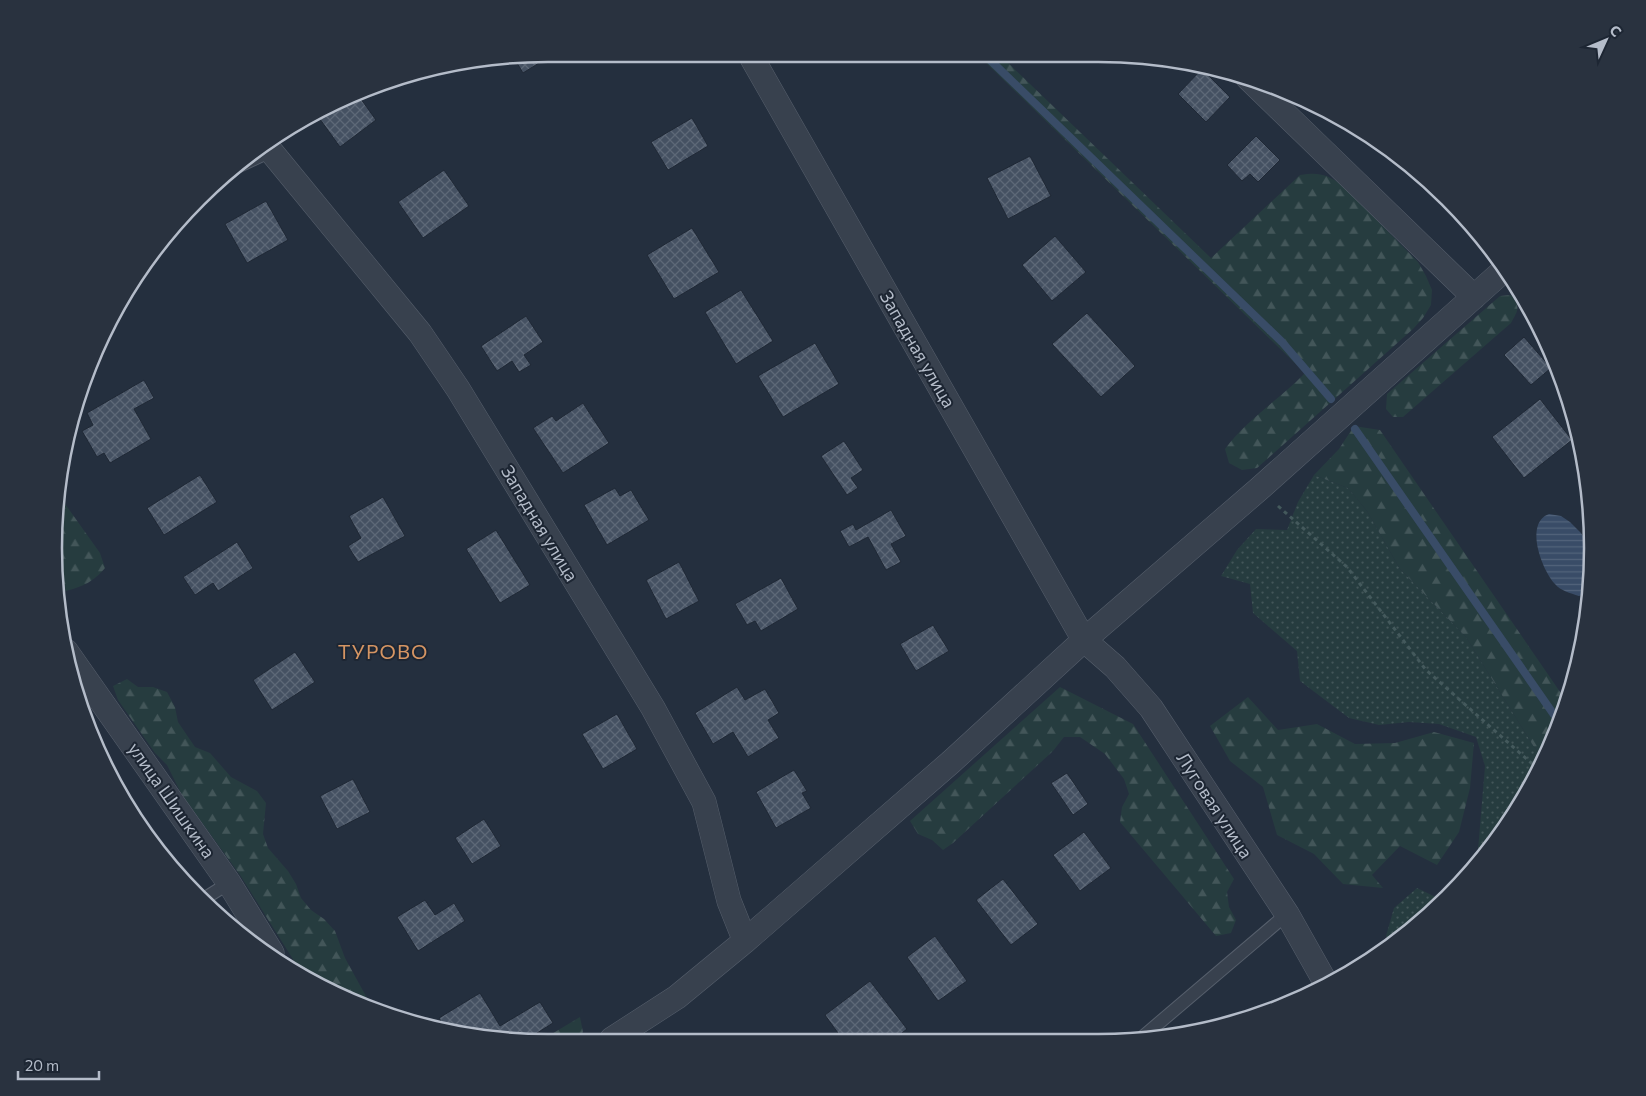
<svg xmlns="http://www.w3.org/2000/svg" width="1646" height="1096" viewBox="0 0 1646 1096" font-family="Commissioner,sans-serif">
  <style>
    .grass { fill: url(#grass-dots) }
    .forest { fill: url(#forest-firs) }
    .water { fill: url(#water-rules) }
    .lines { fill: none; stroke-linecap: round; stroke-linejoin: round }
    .stream { stroke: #394c67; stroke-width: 8 }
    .building { fill: url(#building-cross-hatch); stroke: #1f2835 }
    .service-casing { stroke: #565f6c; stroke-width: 14 }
    .minor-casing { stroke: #565f6c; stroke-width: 25 }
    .path { stroke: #44595c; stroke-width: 3; stroke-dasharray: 4 4; stroke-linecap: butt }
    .service { stroke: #38414e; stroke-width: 12 }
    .minor { stroke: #38414e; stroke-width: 24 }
    .labels { text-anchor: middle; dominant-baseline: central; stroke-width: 4; stroke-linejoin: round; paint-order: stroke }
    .street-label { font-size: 18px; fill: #b4bcc9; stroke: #1d2633 }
    .quarter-label { font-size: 20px; letter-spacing: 1px; fill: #d59563; stroke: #1d2633 }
    .rim { fill: none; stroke: #b4bcc9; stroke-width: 2.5 }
  </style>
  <defs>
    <pattern id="grass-dots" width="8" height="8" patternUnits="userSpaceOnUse" patternTransform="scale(1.25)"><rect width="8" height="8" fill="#263c3f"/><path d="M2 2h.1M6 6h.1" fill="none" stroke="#435659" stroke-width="1.8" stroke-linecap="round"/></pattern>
    <pattern id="forest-firs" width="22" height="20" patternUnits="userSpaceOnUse" patternTransform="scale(1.25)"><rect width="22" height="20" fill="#263c3f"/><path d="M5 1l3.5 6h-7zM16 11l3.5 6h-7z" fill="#435659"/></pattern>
    <pattern id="water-rules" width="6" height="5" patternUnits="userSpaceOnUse" patternTransform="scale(1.25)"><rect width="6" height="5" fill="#394c67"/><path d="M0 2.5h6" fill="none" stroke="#53647b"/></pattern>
    <pattern id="building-cross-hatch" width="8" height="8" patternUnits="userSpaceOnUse" patternTransform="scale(1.25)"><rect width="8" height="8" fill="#455162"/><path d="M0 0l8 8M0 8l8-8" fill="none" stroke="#5d6877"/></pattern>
  </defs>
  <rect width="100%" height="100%" fill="#242f3e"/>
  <path class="grass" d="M1314,475L1348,488L1367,511L1400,569L1466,637L1534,747L1543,757L1526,795L1470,873L1478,850L1485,766L1476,737L1439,724L1409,722L1379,725L1349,718L1300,681L1297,651L1253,613L1250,584L1221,576L1237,550L1256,529L1287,530L1298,502Z
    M1417,888L1442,900L1399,940L1391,945L1386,936L1394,908Z"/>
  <path class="forest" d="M981,58H1003L1211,258L1300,175C1319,172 1326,174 1342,185L1418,262L1426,276L1432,290L1431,305L1423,318L1413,329L1257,468L1242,470L1229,463L1225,449C1247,419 1280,399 1305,373Z
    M1511,295C1521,308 1518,310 1511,323L1403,417H1393L1386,409L1387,394L1500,296Z
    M1354,426L1380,430L1567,702L1543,757L1534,747L1466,637L1400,569L1367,511L1348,488L1314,475L1339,449Z
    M58,494L100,553L105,568C93,582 84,586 66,591L55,583V515Z
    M127,679L138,687H153L167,692L175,707L178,722L195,747L210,753L231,777L257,791L266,803L263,834L268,848L288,871L296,884L301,898L311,910L324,919L335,931L345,958L367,998L369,1008L330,991L301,972L240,875L182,795L167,765L155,753L118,700L113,686Z
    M1060,687L1133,724L1234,879L1227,892L1229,907L1236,920L1231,933L1216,936L1120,822L1122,807L1129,794L1124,779L1105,754L1080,737H1064L1053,751L953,843L943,850L932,840L918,834L910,821Z
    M1248,697L1278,730L1317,724L1355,744L1395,743L1434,732L1474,743L1470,788L1459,832L1437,865L1400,846L1372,875L1383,888L1343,884L1314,854L1277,835L1263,787L1230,761L1210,726Z
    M580,1017L583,1032L579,1038H545Z"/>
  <path class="water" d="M1549,514L1561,516L1570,522L1581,533L1590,548L1589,592L1579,596C1570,593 1561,591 1555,584C1542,570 1524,523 1549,514Z"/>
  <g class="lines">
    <path class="stream" d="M988,58L1282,342L1331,399
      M1355,429L1559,722"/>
  </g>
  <path class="building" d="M514,58H547L523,73Z
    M1202,69L1230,97L1206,122L1178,94Z
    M358,95L376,120L340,147L317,115Z
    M692,118L708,146L668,170L651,142Z
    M1256,136L1280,160L1258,182L1250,174L1242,181L1227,165Z
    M1030,156L1051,196L1008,219L987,178Z
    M444,170L469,206L423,238L398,202Z
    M266,201L288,240L247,263L225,224Z
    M692,228L719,272L674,299L647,255Z
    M1055,236L1086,272L1052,301L1022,265Z
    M741,290L773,341L736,364L705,312Z
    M1087,313L1135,366L1101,397L1052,344Z
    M526,316L543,342L524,355L531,365L519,372L512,361L497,371L481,346Z
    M1524,337L1551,368L1531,385L1504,355Z
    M815,343L839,384L783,417L758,376Z
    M144,380L154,398L134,409L151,439L110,463L104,453L97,457L82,431L93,425L87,413Z
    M1540,399L1572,440L1524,478L1492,437Z
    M583,403L609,443L563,473L533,428L552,416L556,421Z
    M844,441L863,470L851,478L858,488L847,495L821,456Z
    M200,475L217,502L164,535L147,508Z
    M615,488L620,496L631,490L649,520L607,545L584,505Z
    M383,497L405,536L358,562L348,546L361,538L349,516Z
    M891,510L906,536L891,544L901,562L886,570L868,537L849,547L840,531L853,524L856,530Z
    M496,530L530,585L500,603L466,549Z
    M237,542L253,568L218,591L213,583L195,595L183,577Z
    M679,562L699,601L666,619L646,580Z
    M781,578L798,609L761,631L755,621L747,625L735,604Z
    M933,625L949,651L916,671L900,644Z
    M295,652L315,682L272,710L253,680Z
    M737,687L745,700L765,689L779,713L768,720L779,738L748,757L733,732L713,744L695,713Z
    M617,714L637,749L603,769L582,734Z
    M794,770L807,791L802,793L811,808L776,828L756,792Z
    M1067,773L1088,804L1073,815L1051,783Z
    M353,779L370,812L337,829L320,796Z
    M484,819L501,846L472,864L455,838Z
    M1084,832L1111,868L1080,891L1053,855Z
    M1003,879L1038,924L1011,945L976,900Z
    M425,900L435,915L454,903L465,921L418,951L397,917Z
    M935,936L967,981L938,1001L907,957Z
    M870,981L907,1029L893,1040H843L825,1015Z
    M480,993L500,1026L540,1002L553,1023L529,1038H483L446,1029L439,1018Z"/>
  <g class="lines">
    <g class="service-casing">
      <path id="service" d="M235,168L271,151
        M202,900L229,883
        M1139,1040L1287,914"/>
    </g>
    <g class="minor-casing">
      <path id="minor" d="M752,58L1084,640L1115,667L1151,708L1287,914L1327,985
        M1248,78L1474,297
        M265,144L420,333L458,389L653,708L704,802L729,901L745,941
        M66,651L229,883L272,953
        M612,1039L677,997L745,941L951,762L1084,640L1259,489L1504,270"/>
    </g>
    <path class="path" d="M1278,506L1347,567L1426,670L1538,769"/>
    <use href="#service" class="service"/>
    <use href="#minor" class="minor"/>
  </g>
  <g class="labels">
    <g class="street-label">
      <text transform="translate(918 349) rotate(60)">Западная улица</text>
      <text transform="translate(540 523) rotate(59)">Западная улица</text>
      <text transform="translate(172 800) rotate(55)">улица Шишкина</text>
      <text transform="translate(1215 805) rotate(57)">Луговая улица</text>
    </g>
    <g class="quarter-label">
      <text x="383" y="651">ТУРОВО</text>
    </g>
  </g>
  <path d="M0 0H1646V1096H0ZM548 62H1098A486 486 0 0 1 1584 548V548A486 486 0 0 1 1098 1034H548A486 486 0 0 1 62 548V548A486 486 0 0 1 548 62Z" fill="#29323f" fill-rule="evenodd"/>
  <path class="rim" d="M548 62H1098A486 486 0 0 1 1584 548V548A486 486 0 0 1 1098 1034H548A486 486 0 0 1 62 548V548A486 486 0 0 1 548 62Z"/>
  <g transform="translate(1606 40) rotate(46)" stroke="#1d2633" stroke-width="4" paint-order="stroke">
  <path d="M0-4L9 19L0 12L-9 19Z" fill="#b4bcc9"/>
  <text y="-8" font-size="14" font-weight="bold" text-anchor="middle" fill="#b4bcc9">С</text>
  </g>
  <path d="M18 1071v8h81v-8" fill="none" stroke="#b4bcc9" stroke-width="2.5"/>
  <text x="25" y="1071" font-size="15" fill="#b4bcc9" stroke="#1d2633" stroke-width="4" paint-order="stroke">20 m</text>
</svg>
